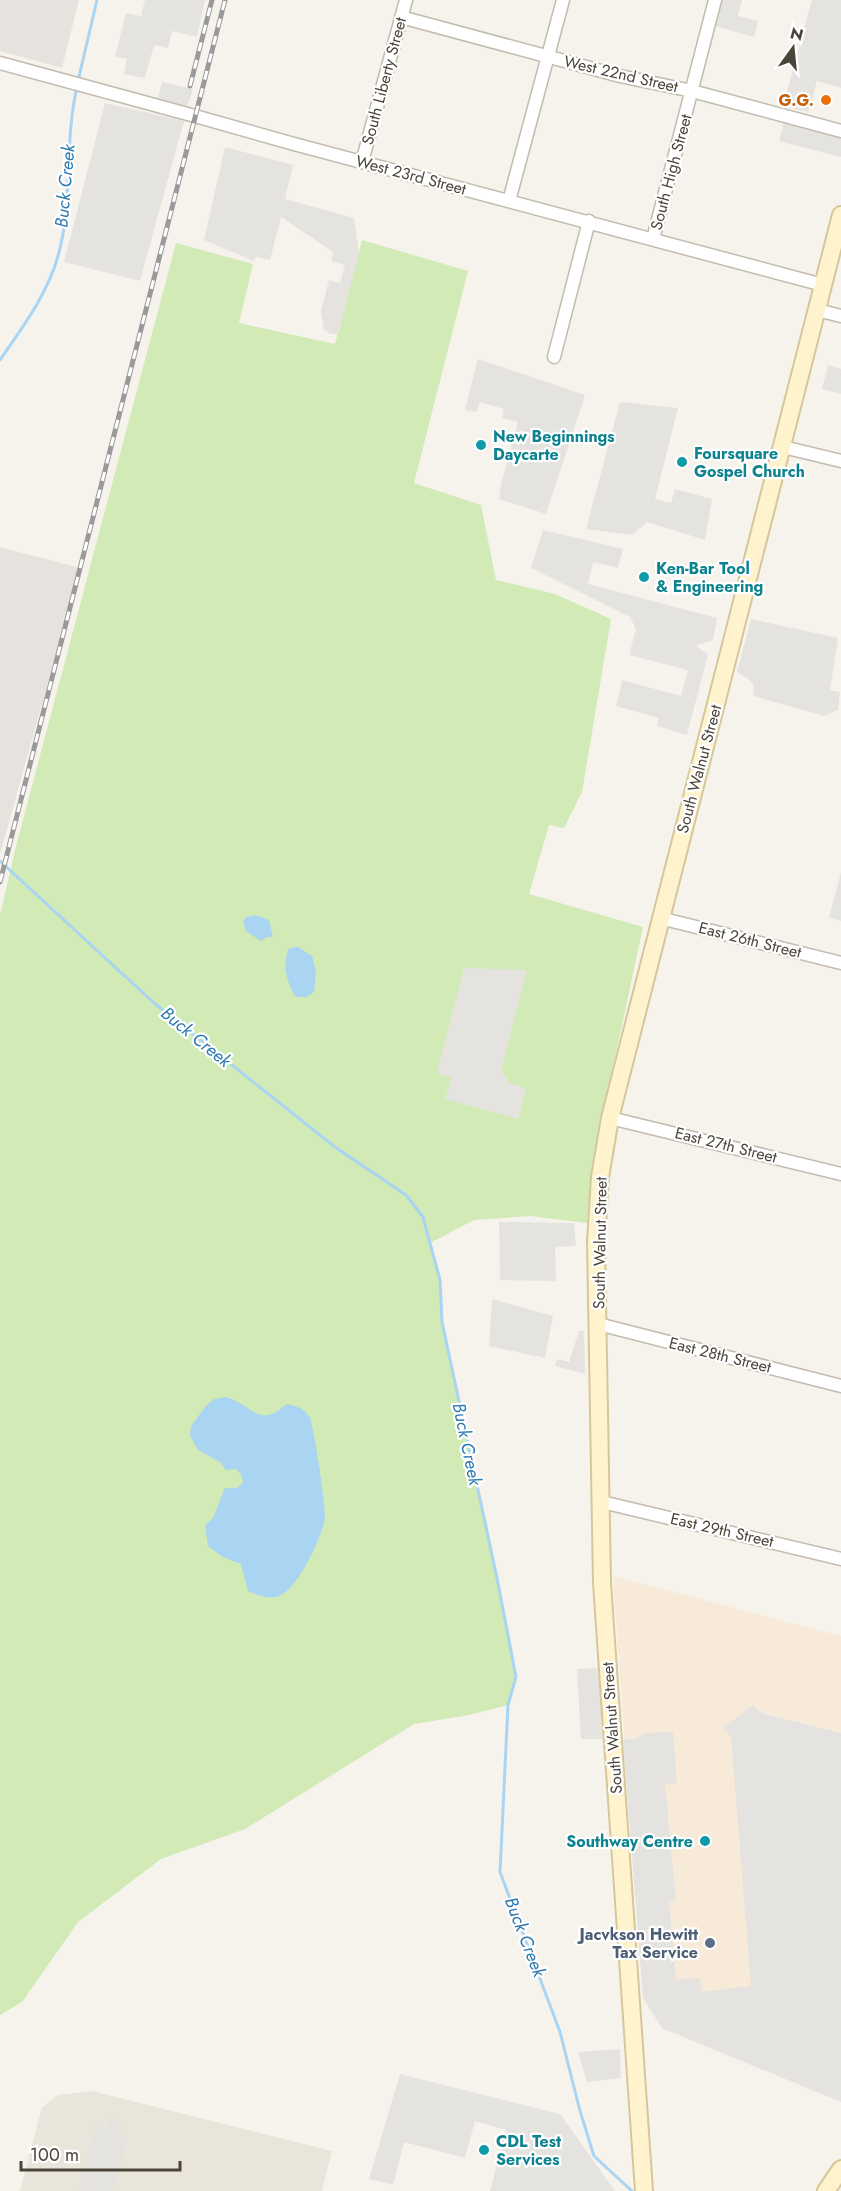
<svg xmlns="http://www.w3.org/2000/svg" width="841" height="2191" viewBox="0 0 841 2191" font-family="Jost,sans-serif">
  <style>
    .residential { fill: #eae5da }
    .commercial { fill: #f7ead8 }
    .industrial { fill: #e6e2dd }
    .green { fill: #d2eab5 }
    .parking { fill: #e5e3e0 }
    .water { fill: #a9d4f2 }
    .lines { fill: none; stroke-linecap: round; stroke-linejoin: round }
    .stream { stroke: #a9d4f2; stroke-width: 3 }
    .street-casing { stroke: #c2bbae; stroke-width: 15 }
    .secondary-casing { stroke: #d6c79b; stroke-width: 20 }
    .street { stroke: #fff; stroke-width: 12 }
    .secondary { stroke: #fff3cd; stroke-width: 16 }
    .rail-casing { stroke: #9a9a9a; stroke-width: 5 }
    .rail { stroke: #fff; stroke-width: 3; stroke-dasharray: 9; stroke-linecap: butt }
    .food-dot { fill: #e8710a; stroke: #fff; stroke-width: 2 }
    .culture-dot { fill: #0f9aa8; stroke: #fff; stroke-width: 2 }
    .service-dot { fill: #5c6f8a; stroke: #fff; stroke-width: 2 }
    .labels { text-anchor: middle; dominant-baseline: central; stroke-width: 4.5; stroke-linejoin: round; paint-order: stroke }
    .street-label { font-size: 16px; fill: #4b4439; stroke: #fff }
    .food-label { font-size: 16px; font-weight: bold; fill: #c56008; stroke: #fff; text-anchor: end }
    .culture-label { font-size: 16px; font-weight: bold; fill: #0d838f; stroke: #fff; text-anchor: start }
    .service-label { font-size: 16px; font-weight: bold; fill: #4e5e75; stroke: #fff; text-anchor: end }
    .water-label { font-size: 18px; font-style: italic; fill: #2e7ab2; stroke: #fff }
  </style>
  <rect width="100%" height="100%" fill="#f6f3ec"/>
  <path class="residential" d="M92,2091L332,2151L322,2191H20L42,2107L58,2095Z"/>
  <path class="commercial" d="M613,1576L841,1636V2102L662,2028L643,1998Z"/>
  <path class="industrial" d="M0,0H79L62,68L0,51Z
    M0,547L80,568L0,854Z"/>
  <path class="green" d="M362,240L468,271L414,483L481,505L496,580L555,594L611,619L582,792L564,828L549,825L529,894L643,927L593,1161L587,1223L530,1216L474,1220L430,1243L440,1280L442,1322L496,1569L516,1677L508,1705L469,1715L414,1724L245,1829L161,1859L78,1922L22,2002L0,2015V915L16,846L176,243L253,264L239,323L335,344Z"/>
  <path class="parking" d="M145,0H205L197,37L172,31L168,48L154,45L145,78L124,74L127,59L115,56L126,13L141,16Z
    M722,0H742L738,16L758,21L754,37L715,26Z
    M812,0H841V88L817,81L808,112L783,106Z
    M162,82L193,89L187,106L158,98Z
    M105,103L184,121L140,281L64,262Z
    M784,122L841,137V157L779,141Z
    M225,147L293,165L285,199L354,218L359,252L338,334H331L324,330L321,311L329,280L340,283L345,265L331,261L333,252L281,217L270,260L256,257L254,261L204,240Z
    M478,359L585,395L546,514L499,499L501,484L518,422L502,418L504,409L480,402L476,412L465,410Z
    M828,365L841,369V394L822,389Z
    M620,402L678,408L655,499L671,503L675,489L712,499L705,540L647,522L632,535L586,529Z
    M543,530L623,549L618,568L593,562L588,584L717,618L713,640L696,646L708,654L687,735L657,726L659,718L616,706L622,680L681,696L688,670L629,655L636,629L630,617L531,568Z
    M751,619L838,638L830,690L840,692L838,710L824,716L753,696L754,686L750,680L737,672Z
    M841,872V921L829,918Z
    M464,968L527,970L501,1071L510,1083L526,1089L518,1119L445,1099L452,1078L437,1073Z
    M499,1222L574,1223L576,1246L555,1247L556,1281L500,1280Z
    M492,1299L553,1316L545,1358L489,1346Z
    M579,1331H584L585,1374L555,1366L557,1359L569,1362Z
    M600,1668L605,1739H581L577,1669Z
    M753,1705L761,1713L841,1733V2102L662,2028L643,1998L623,1740L637,1738L645,1733L673,1732L677,1783L665,1784L676,1901H669L676,1980L700,1978L702,1992L751,1986L731,1737L723,1728Z
    M620,2049L621,2078L587,2082L578,2052Z
    M400,2074L560,2114L615,2191H490L506,2130L475,2121L465,2158L404,2142L393,2185L369,2179Z
    M111,2117L121,2120L119,2132L128,2136L113,2191H79L96,2125L108,2129Z"/>
  <path class="water" d="M256,915L269,920L273,937H267L261,941L246,931L243,922L246,917Z
    M298,947L312,956L316,971L314,992L306,997H296C286,982 282,964 289,948Z
    M226,1397C255,1406 257,1429 287,1404C297,1406 305,1409 310,1418C314,1426 326,1508 325,1518C322,1537 300,1583 283,1594C272,1601 259,1596 248,1591L241,1564L223,1557L208,1546L205,1525L213,1518L225,1488H237L243,1483L241,1474L236,1469L226,1470L220,1462L198,1450L190,1436L191,1426L205,1407L214,1399Z"/>
  <g class="lines">
    <path class="stream" d="M78,81L97,0
      M0,360C22,328 48,293 58,256C73,204 64,142 77,87
      M0,861L154,1003L335,1147L406,1195L423,1217L440,1280L442,1322L497,1578L516,1677L508,1705L500,1872L560,2032L580,2111L594,2156L632,2191"/>
    <g class="street-casing">
      <path id="street" d="M401,17L620,76L692,91L841,131
        M0,63L195,116L294,144L823,285
        M362,162L406,0
        M509,201L563,0
        M653,239L715,0
        M817,310L841,316
        M554,357L589,221
        M783,447L841,461
        M660,918L841,963
        M610,1118L841,1174
        M598,1324L841,1386
        M602,1502L841,1559"/>
    </g>
    <g class="secondary-casing">
      <path id="secondary" d="M644,2191L602,1583L596,1242L600,1177L610,1118L841,215
        M826,2191L841,2169"/>
    </g>
    <use href="#street" class="street"/>
    <use href="#secondary" class="secondary"/>
    <g class="rail-casing">
      <path id="rail" d="M190,86L212,0
        M0,882L225,0"/>
    </g>
    <use href="#rail" class="rail"/>
  </g>
  <circle class="food-dot" cx="826" cy="100" r="6"/>
  <g class="culture-dot">
    <circle cx="481" cy="445" r="6"/>
    <circle cx="682" cy="462" r="6"/>
    <circle cx="644" cy="577" r="6"/>
    <circle cx="705" cy="1841" r="6"/>
    <circle cx="484" cy="2150" r="6"/>
  </g>
  <circle class="service-dot" cx="710" cy="1943" r="6"/>
  <g class="labels">
    <g class="street-label">
      <text transform="translate(621 74) rotate(13)">West 22nd Street</text>
      <text transform="translate(384 81) rotate(-75)">South Liberty Street</text>
      <text transform="translate(671 172) rotate(-75)">South High Street</text>
      <text transform="translate(411 175) rotate(15)">West 23rd Street</text>
      <text transform="translate(699 769) rotate(-75)">South Walnut Street</text>
      <text transform="translate(750 940) rotate(14)">East 26th Street</text>
      <text transform="translate(726 1145) rotate(14)">East 27th Street</text>
      <text transform="translate(600 1243) rotate(-89)">South Walnut Street</text>
      <text transform="translate(720 1355) rotate(14)">East 28th Street</text>
      <text transform="translate(722 1530) rotate(13)">East 29th Street</text>
      <text transform="translate(612 1728) rotate(-94)">South Walnut Street</text>
    </g>
    <g class="food-label">
      <text x="814" y="100">G.G.</text>
    </g>
    <g class="culture-label">
      <text x="493" y="436">New Beginnings<tspan x="493" dy="18">Daycarte</tspan></text>
      <text x="694" y="453">Foursquare<tspan x="694" dy="18">Gospel Church</tspan></text>
      <text x="656" y="568">Ken-Bar Tool<tspan x="656" dy="18">&amp; Engineering</tspan></text>
      <text x="693" y="1841" text-anchor="end">Southway Centre</text>
      <text x="496" y="2141">CDL Test<tspan x="496" dy="18">Services</tspan></text>
    </g>
    <g class="service-label">
      <text x="698" y="1934">Jacvkson Hewitt<tspan x="698" dy="18">Tax Service</tspan></text>
    </g>
    <g class="water-label">
      <text transform="translate(65 186) rotate(-85)">Buck Creek</text>
      <text transform="translate(196 1037) rotate(39)">Buck Creek</text>
      <text transform="translate(467 1444) rotate(78)">Buck Creek</text>
      <text transform="translate(525 1937) rotate(69)">Buck Creek</text>
    </g>
  </g>
  <g transform="translate(793 48) rotate(15)" stroke="#ffffff" stroke-width="4.5" paint-order="stroke">
  <path d="M0-4.5L10 22L0 15L-10 22Z" fill="#4b4439"/>
  <text y="-9" font-size="16" font-weight="bold" text-anchor="middle" fill="#4b4439">N</text>
  </g>
  <path d="M21 2161v9h159v-9" fill="none" stroke="#4b4439" stroke-width="3"/>
  <text x="30" y="2161" font-size="18" fill="#4b4439" stroke="#ffffff" stroke-width="4.5" paint-order="stroke">100 m</text>
</svg>
